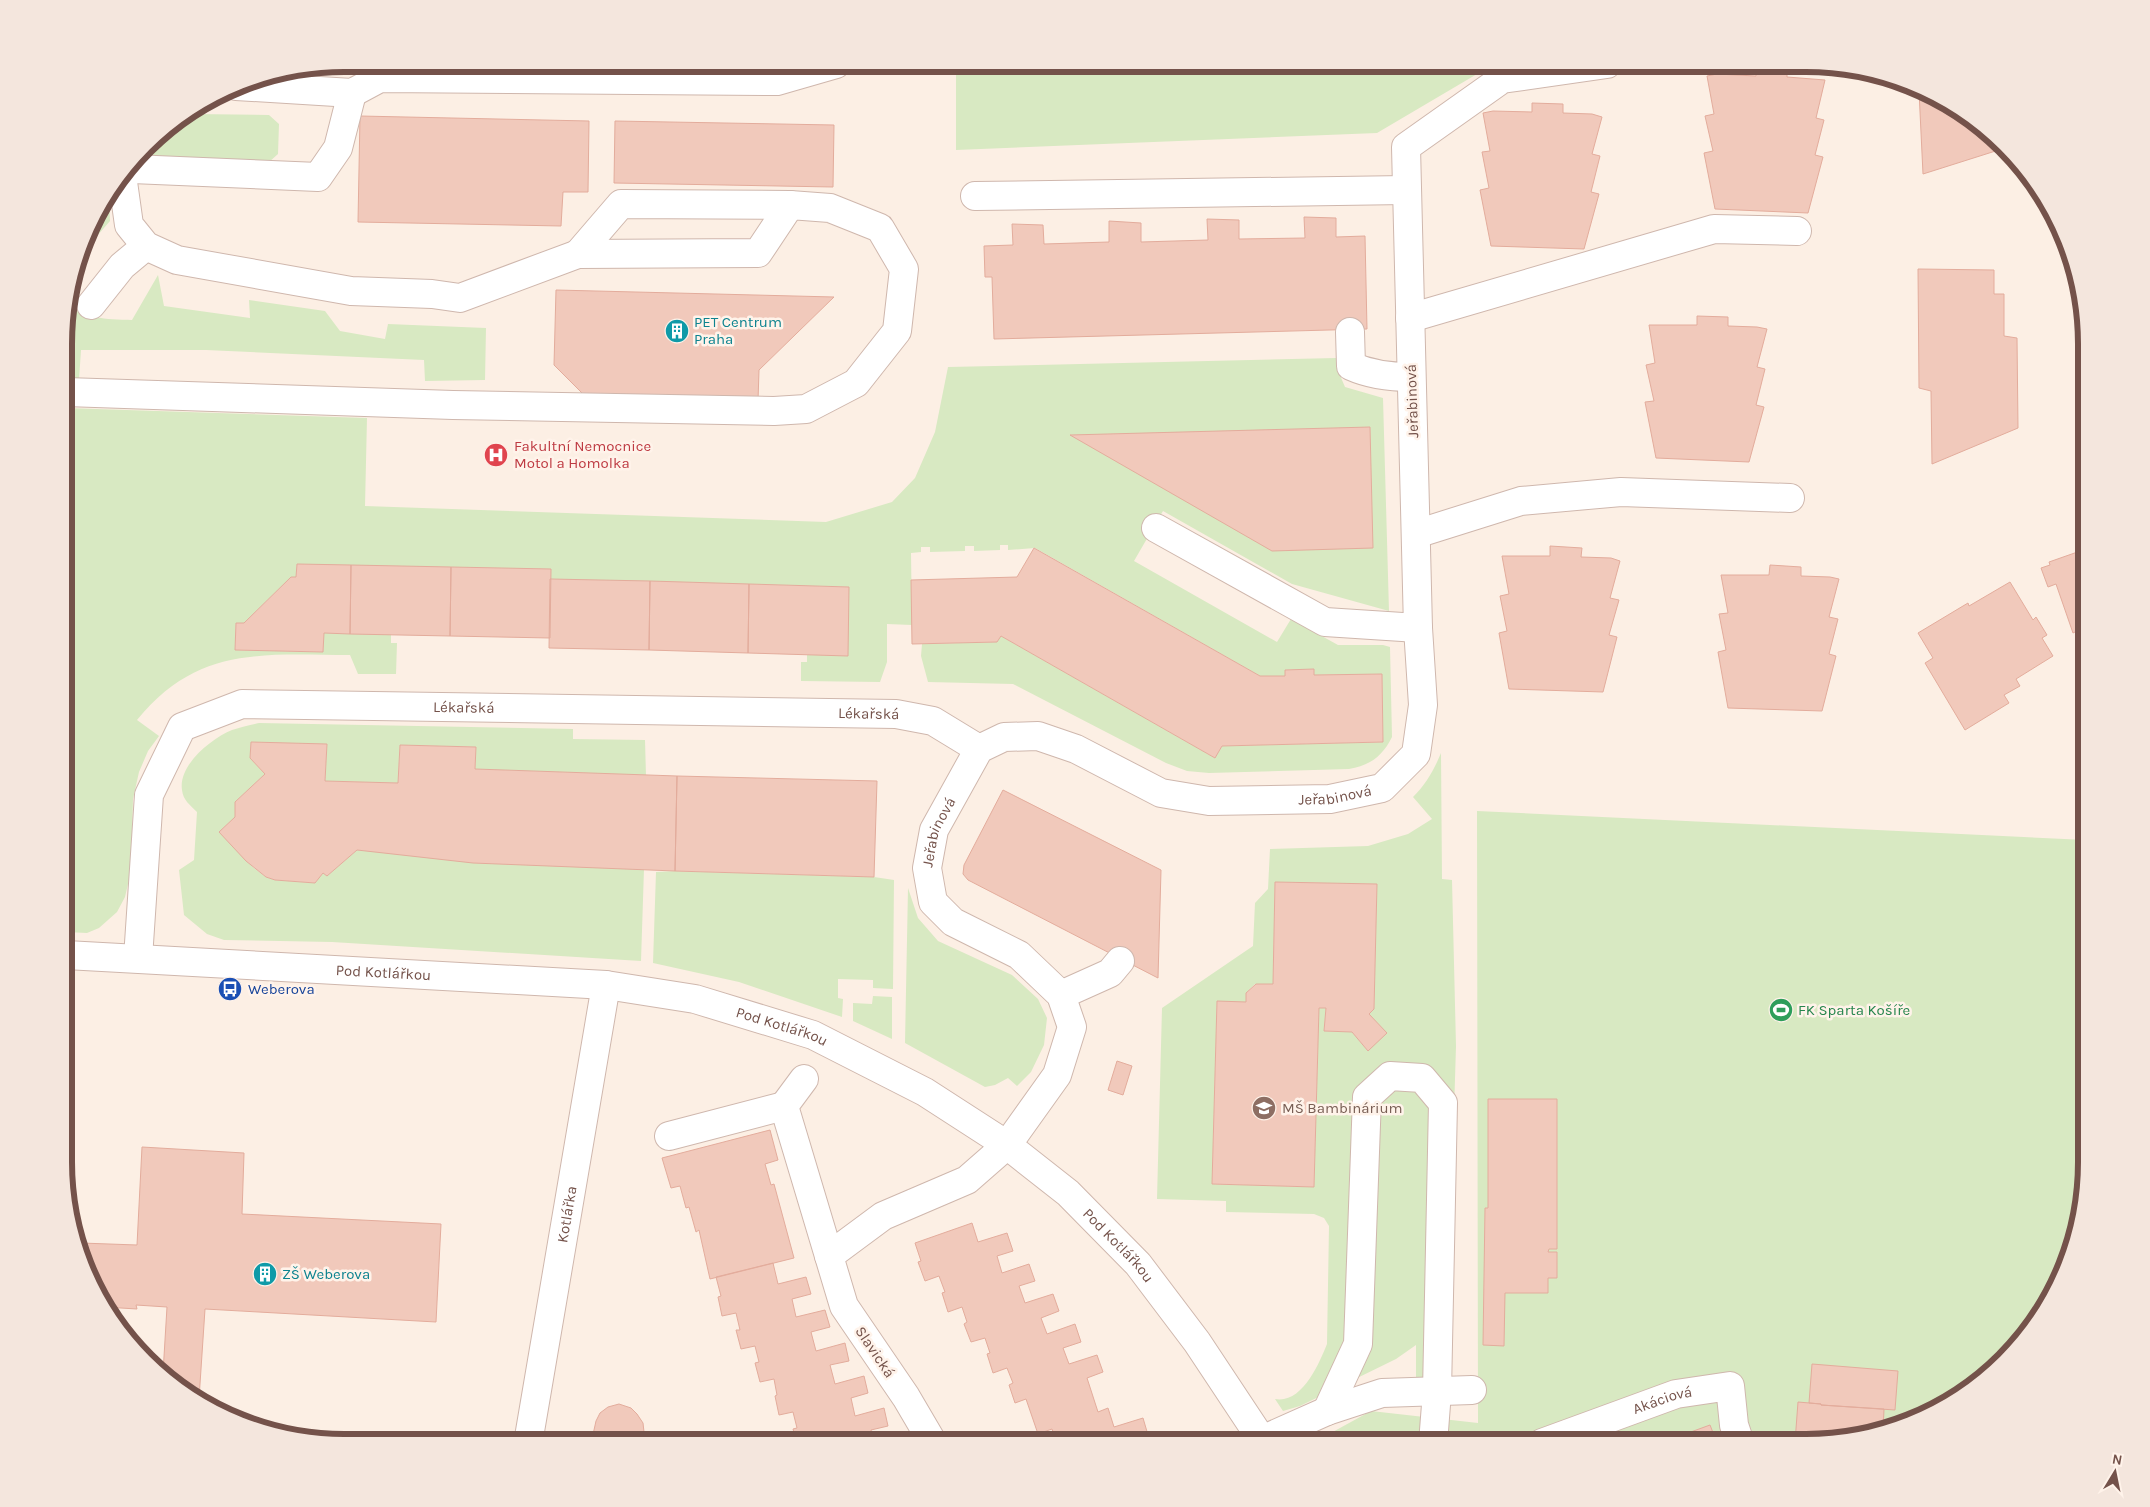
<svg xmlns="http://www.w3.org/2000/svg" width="2150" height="1507" viewBox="0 0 2150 1507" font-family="Karla,sans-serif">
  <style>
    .green { fill: #d8e9c2; fill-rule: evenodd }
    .building { fill: #f1c9bb; stroke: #e3ac9c }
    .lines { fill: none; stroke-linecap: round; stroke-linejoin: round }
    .minor-casing { stroke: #cfb7ad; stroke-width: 30 }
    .minor { stroke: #fff; stroke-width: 28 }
    .labels { text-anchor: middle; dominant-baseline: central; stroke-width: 5; stroke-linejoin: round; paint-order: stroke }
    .culture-label { font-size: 15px; fill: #0d838f; stroke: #fff3ea; text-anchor: start }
    .street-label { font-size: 15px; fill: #74524a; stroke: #fff3ea }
    .health-label { font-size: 15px; fill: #be3a42; stroke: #fff3ea; text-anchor: start }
    .transit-label { font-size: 15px; fill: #164399; stroke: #fff3ea; text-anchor: start }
    .leisure-label { font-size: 15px; fill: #27864d; stroke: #fff3ea; text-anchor: start }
    .education-label { font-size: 15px; fill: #785e54; stroke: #fff3ea; text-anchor: start }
    .rim { fill: none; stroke: #74524a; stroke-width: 6 }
  </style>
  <rect width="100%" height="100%" fill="#fcefe4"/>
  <path class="green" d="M956,64H1494L1377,133L956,150Z
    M192,114L269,115L279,124L278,154L268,163L147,160L143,155L159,134Z
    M109,199L110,221L84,251L93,220Z
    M158,275L164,306L250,318L249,300L325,311L340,331L385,339L388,324L486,328L485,380L425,381L424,360L206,350H81L79,380L66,381V308L71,293C83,321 105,319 132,320Z
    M1336,358V366L1345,387L1383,398L1389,611L1292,584L1163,511L1134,561L1277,642L1291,619L1338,645H1383L1390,647L1392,737C1382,757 1370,765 1349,769L1209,773L1187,771L1166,763L1013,684L928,682L921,656L922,644L997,642L1001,636L1215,758L1222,746L1383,742L1382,674L1314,675V669L1285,670V676H1260L1035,548L1008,550V545H1000V550L974,551V546H965V551L930,552V547H921V552L911,553L912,625L887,624V662L880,682L801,681V662H807V655H848V587L550,579L297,564L296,577H291L244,623H236L235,650L323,652L324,633L391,634V643H397L396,674H358L350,655C263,655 198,645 137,720L159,736L148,751L139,772L133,799L131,871L125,897L117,912L99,928L87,933L66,932V408L367,418L365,506L826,522L892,502L915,478L935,432L948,367Z
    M259,723L573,729V739L645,740L646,776L475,769L476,747L400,745L398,783L325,781L327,745L251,742L250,758L265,774L235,802V817L219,832L254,868L266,877L275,880L315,883L323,873L327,876L357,850L644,869L641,961L332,942L224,940L207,934L184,915L179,870L194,860L197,812C190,805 183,800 182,790C178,765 212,738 232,730C241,727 251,725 259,723Z
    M1441,753L1442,879L1452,880L1456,1046L1445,1408L1423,1405L1416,1395V1345L1396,1359L1300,1406L1283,1411L1275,1399C1302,1404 1319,1364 1327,1344L1329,1226L1324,1218L1314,1214L1226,1212V1201L1157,1199L1162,1008L1253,946L1255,903L1268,889L1270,849L1368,846L1408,834L1432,819L1413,797C1426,784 1434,770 1441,753ZM1275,882L1377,884L1374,1009L1369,1014L1368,1051L1352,1032L1324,1031L1326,1008H1319L1314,1187L1212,1184L1217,1002H1246V993L1255,984H1273Z
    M1477,811L2086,840V1180L2071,1253L2028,1333L1990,1374L1930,1414L1878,1434L1805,1443H1333L1329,1434L1371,1411L1478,1423Z
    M675,871L874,877L894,880L893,989L873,988V980L838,979V998L843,999L842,1017L739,982L653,963L656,872Z
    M908,888L918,918L938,941L1012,975L1038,999L1047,1018L1044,1045L1031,1072L1017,1086L1008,1078L995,1085L985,1087L905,1043Z
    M873,996L892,997V1039L853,1021V1003L872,1004Z"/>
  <path class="building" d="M1756,66L1787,68V77L1825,80L1816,118L1824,120L1815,155L1823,157L1808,213L1715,209L1704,153L1713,151L1705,116L1714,114L1707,76L1717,74L1756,76Z
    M1919,91L1976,122L2005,148L1923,174Z
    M1532,103L1563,104V113L1592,114L1602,117L1592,154L1600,156L1591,192L1599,194L1584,249L1491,246L1480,190L1489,188L1482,152L1490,151L1483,113L1493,111L1532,112Z
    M360,116L589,121L588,192H563L561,226L358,222Z
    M615,121L834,125L833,187L614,183Z
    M1304,217L1336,218V237L1365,236L1367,329L994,339L992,277H985L984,246L1013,245L1012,224L1043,225L1044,244L1109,242V221L1141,223V242L1208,240L1207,219L1239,220V239L1305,238Z
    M1918,269L1994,270V294H2004V336L2017,338L2018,428L1932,464L1931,391L1919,388Z
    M556,290L834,297L759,370L758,401L586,397L554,365Z
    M1697,316L1728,317V326L1757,327L1767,329L1757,367L1765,369L1756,405L1764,407L1749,462L1656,458L1645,402L1654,401L1646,365L1655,363L1649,325H1697Z
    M1370,427L1373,548L1272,551L1070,435Z
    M1550,546L1582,548L1581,557L1611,558L1620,561L1610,598L1619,600L1609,635L1617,637L1603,692L1509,689L1499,633L1507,631L1500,596L1509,594L1502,556H1550Z
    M1034,548L1260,676H1285V670L1314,669V675L1382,674L1383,742L1222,746L1215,758L1001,636L997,642L912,644L911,580L1017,577Z
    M2086,549V648L2079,630L2073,633L2056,584L2048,587L2041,568L2050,565L2049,562Z
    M297,564L351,565L350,634L324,633L323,652L235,650L236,623H244L291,577H296Z
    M351,565L451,567L450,636L350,634Z
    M1770,565L1801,567V576L1830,577L1839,579L1829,617L1838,619L1829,654L1836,656L1822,711L1728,708L1718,652L1726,650L1719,614L1728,613L1721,575H1769Z
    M451,567L551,569L550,638L450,636Z
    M550,579L650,581L649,650L549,648Z
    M650,581L749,584L748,653L649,650Z
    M2010,582L2033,620L2036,617L2047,635L2042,638L2053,656L2016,679L2020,686L2004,695L2009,703L1965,730L1925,663L1933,658L1918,633L1968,603L1969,606Z
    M749,584L849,587L848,656L748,653Z
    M251,742L327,744L325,781L398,783L400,745L476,747L475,769L677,776L675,871L473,863L357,850L327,876L323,873L315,883L275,880L266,877L246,861L219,832L235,817V802L265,774L250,758Z
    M677,776L877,781L874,877L675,871Z
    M1003,790L1161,870L1158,978L968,880L963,874L964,865Z
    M1275,882L1377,884L1374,1009L1369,1014L1387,1033L1368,1051L1352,1032L1324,1031L1326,1008H1319L1314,1187L1212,1184L1217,1001L1246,1002V993L1256,984H1273Z
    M1117,1061L1132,1066L1123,1095L1108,1090Z
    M1488,1099H1557V1249H1549L1548,1252H1557V1278H1548V1293H1505L1504,1346L1483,1345L1485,1208H1488Z
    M770,1130L778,1160L765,1164L771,1185L774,1184L794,1258L710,1279L699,1230L696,1232L689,1207L686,1208L680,1186L671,1188L662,1158Z
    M142,1147L244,1153L242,1214L441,1224L436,1322L205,1309L199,1399L174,1385L163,1373L167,1307L136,1305L137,1309L105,1307L101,1302L81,1243L137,1245Z
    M972,1223L978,1242L1007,1233L1013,1251L997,1256L1002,1273L1029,1264L1035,1281L1019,1286L1025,1303L1053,1294L1059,1311L1041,1318L1047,1334L1075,1324L1081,1342L1063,1348L1069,1364L1097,1355L1103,1372L1087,1378L1098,1412L1108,1408L1114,1427L1143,1418L1148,1435L1132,1440L1133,1443H1057L1052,1429L1038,1434L1026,1399L1015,1403L1009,1385L1013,1383L1007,1368L993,1373L987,1354L990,1353L985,1338L971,1342L964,1324L967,1322L962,1307L948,1312L942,1293L945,1292L939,1276L925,1281L918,1262L921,1261L915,1243Z
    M773,1263L778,1284L806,1277L811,1294L792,1299L796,1317L825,1310L830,1327L811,1332L816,1351L845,1343L849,1361L830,1365L835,1384L864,1376L868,1393L851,1398L855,1416L884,1408L888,1426L871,1430L874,1443H797L793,1429L797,1428L793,1412L779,1415L775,1396L777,1395L774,1379L760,1382L755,1363L759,1362L755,1346L741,1349L736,1330H740L736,1313L722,1316L718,1297L721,1296L716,1277Z
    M1812,1364L1898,1371L1895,1410L1821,1405V1404L1809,1403Z
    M1798,1402L1821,1404V1405L1884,1409L1883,1432L1807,1443L1795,1442Z
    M619,1404L631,1408L637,1414L643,1423L644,1432L670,1443H598L592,1439L596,1421L600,1413L608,1407Z
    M1710,1425L1717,1443H1692L1688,1433Z"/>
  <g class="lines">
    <g class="minor-casing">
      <g id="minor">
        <path d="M236,86L352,93L380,78L777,81L836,64"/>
        <path d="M132,169L318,177L338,148L352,93"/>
        <path d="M975,196L1406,190"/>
        <path d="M578,254L621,204L790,205"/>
        <path d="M91,305L122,266L146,246"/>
        <path d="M1410,318L1714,229L1797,231"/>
        <path d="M1350,332L1351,366C1371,375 1390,377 1411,377"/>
        <path d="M66,392L453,405L774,411L806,409L856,383L897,331L904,269L880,228L830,208L790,205L758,253L578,254L460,298L432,294L351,291L177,260L146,246L129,225L123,182"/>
        <path d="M1156,528L1325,622L1418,628"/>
        <path d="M1416,534L1521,501L1621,492L1790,498"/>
        <path id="s1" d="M66,955L606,985L695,999L813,1035L925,1092L1007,1145L1068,1193L1138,1264L1197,1342L1264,1443"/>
        <path id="s2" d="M138,958L149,795L182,727L242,704L896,714L933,721L979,749"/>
        <path d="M1061,995L1110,973L1120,961"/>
        <path d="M804,1079L784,1106L829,1256"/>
        <path d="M669,1136L784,1106"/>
        <path d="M1327,1411L1358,1344L1367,1097L1390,1076L1422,1078L1443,1103L1437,1392L1433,1443"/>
        <path d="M1262,1440L1327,1411L1382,1393L1472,1390"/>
        <path id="s3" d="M528,1443L606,985"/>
        <path id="s4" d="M933,1443L906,1397L844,1306L829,1256L883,1216L967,1180L1007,1145L1057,1075L1072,1027L1061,995L1019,955L953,922L933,902L927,868L934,830L979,749L1004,737L1038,736L1076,749L1161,793L1209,801L1330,799L1382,788L1416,754L1423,705L1418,628L1406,147L1502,79L1607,64"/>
        <path id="s5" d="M1542,1443L1676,1394L1730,1386L1734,1425L1740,1443"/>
      </g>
    </g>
    <use href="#minor" class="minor"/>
  </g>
  <defs>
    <g id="building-disc" transform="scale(1.25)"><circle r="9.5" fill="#0f9aa8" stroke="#fff3ea"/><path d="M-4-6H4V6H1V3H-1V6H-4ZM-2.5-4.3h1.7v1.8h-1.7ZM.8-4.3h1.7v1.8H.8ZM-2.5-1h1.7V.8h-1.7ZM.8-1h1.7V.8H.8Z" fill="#fff"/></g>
    <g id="hospital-disc" transform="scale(1.25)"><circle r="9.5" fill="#e0444e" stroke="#fff3ea"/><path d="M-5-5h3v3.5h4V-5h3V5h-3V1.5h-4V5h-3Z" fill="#fff"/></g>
    <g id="bus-disc" transform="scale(1.25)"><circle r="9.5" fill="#1a4fb4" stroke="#fff3ea"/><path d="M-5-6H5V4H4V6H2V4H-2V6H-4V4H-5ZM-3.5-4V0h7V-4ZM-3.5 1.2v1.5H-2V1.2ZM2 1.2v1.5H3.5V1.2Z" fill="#fff"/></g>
    <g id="stadium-disc" transform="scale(1.25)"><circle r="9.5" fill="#2e9e5b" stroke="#fff3ea"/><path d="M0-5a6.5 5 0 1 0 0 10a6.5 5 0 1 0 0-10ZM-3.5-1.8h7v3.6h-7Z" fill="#fff"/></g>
    <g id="school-disc" transform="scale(1.25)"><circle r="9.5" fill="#8d6e63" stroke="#fff3ea"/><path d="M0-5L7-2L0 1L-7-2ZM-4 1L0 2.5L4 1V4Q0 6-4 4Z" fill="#fff"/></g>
  </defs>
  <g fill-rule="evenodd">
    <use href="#building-disc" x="677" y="331"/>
    <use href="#hospital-disc" x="496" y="455"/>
    <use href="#bus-disc" x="230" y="989"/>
    <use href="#stadium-disc" x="1781" y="1010"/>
    <use href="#school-disc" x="1264" y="1108"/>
    <use href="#building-disc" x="265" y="1274"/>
  </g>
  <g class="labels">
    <g class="culture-label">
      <text x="694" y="322">PET Centrum<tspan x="694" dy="17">Praha</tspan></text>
      <text x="282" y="1274">ZŠ Weberova</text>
    </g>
    <g class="street-label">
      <text transform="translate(1412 401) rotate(-92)">Jeřabinová</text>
      <text stroke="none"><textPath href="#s2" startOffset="525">Lékařská</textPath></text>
      <text stroke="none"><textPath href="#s2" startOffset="930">Lékařská</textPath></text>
      <text stroke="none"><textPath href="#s4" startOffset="1296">Jeřabinová</textPath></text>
      <text stroke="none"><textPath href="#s4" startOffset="830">Jeřabinová</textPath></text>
      <text stroke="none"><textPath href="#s1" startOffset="318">Pod Kotlářkou</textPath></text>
      <text stroke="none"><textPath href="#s1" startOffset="722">Pod Kotlářkou</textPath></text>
      <text stroke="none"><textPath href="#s3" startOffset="232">Kotlářka</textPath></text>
      <text stroke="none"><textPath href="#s1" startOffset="1128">Pod Kotlářkou</textPath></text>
      <text transform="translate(875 1352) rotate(56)">Slavická</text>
      <text stroke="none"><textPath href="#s5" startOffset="128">Akáciová</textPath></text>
    </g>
    <g class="health-label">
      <text x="514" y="446">Fakultní Nemocnice<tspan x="514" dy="17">Motol a Homolka</tspan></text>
    </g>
    <g class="transit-label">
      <text x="248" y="989">Weberova</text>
    </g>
    <g class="leisure-label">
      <text x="1798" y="1010">FK Sparta Košíře</text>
    </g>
    <g class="education-label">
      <text x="1282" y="1108">MŠ Bambinárium</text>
    </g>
  </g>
  <path d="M0 0H2150V1507H0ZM344 72H1806A272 272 0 0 1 2078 344V1162A272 272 0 0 1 1806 1434H344A272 272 0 0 1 72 1162V344A272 272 0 0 1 344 72Z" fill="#f4e6dd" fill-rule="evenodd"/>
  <path class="rim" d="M344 72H1806A272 272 0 0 1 2078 344V1162A272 272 0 0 1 1806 1434H344A272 272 0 0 1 72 1162V344A272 272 0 0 1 344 72Z"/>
  <g transform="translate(2115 1472) rotate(10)" stroke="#fff3ea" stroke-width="4" paint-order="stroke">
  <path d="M0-4L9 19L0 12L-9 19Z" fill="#74524a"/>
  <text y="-8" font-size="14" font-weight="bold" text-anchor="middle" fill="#74524a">N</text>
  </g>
</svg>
